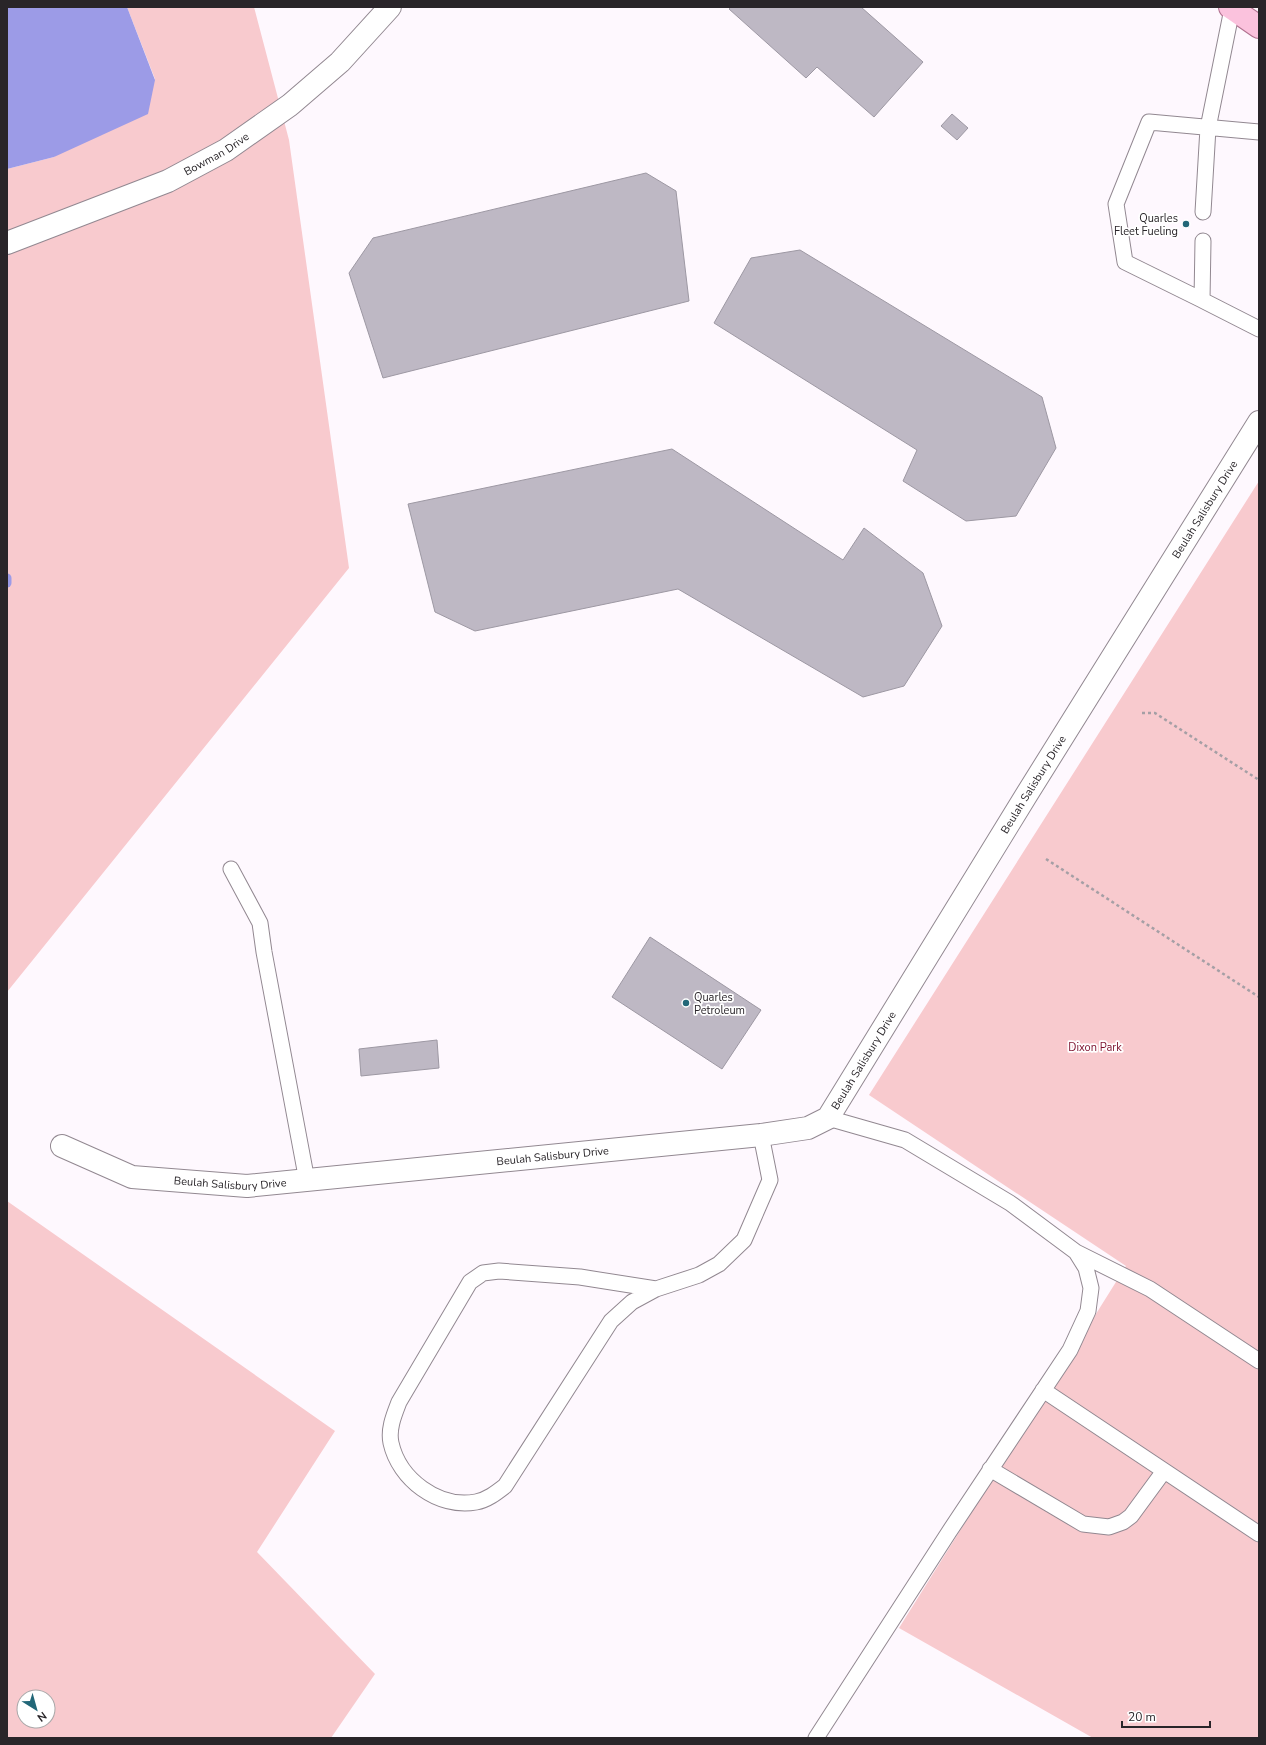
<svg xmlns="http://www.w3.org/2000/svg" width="1266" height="1745" viewBox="0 0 1266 1745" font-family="'Nunito Sans',sans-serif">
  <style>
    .green { fill: #f8cace; fill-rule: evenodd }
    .water { fill: #9c9be7 }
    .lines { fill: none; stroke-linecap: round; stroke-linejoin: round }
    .stream { stroke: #9c9be7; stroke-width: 9 }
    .building { fill: #beb8c4; stroke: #9d98a3 }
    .service-casing { stroke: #928891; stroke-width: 17 }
    .minor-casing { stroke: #928891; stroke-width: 24 }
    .primary-casing { stroke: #b0718f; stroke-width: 24 }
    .path { stroke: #a59fa5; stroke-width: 2.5; stroke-dasharray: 3 3; stroke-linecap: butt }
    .service { stroke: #fff; stroke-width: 15 }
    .minor { stroke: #fff; stroke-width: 22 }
    .primary { stroke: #fbc2dd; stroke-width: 22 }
    .poi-dot { fill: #226778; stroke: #fff; stroke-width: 1.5 }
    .labels { text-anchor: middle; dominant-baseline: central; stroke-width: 3.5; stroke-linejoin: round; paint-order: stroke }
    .street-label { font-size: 11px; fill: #292529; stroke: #fff }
    .poi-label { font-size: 11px; fill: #292529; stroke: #fff; text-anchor: end }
    .park-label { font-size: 11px; fill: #7b0f2c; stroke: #fff }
  </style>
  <rect width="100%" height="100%" fill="#fef8fe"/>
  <path class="green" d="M127,7H254L289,140L349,568L7,992V169L54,157L155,79Z
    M1259,481V1738H1093L899,1628L1126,1266L869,1095Z
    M7,1201L335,1431L257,1552L375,1674L331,1738H7ZM24,1697H48V1721H24Z"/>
  <path class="water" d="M7,7H127L155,80L148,114L54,157L7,169Z"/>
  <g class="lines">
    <path class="stream" d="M7,578V583"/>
  </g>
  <path class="building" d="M731,7H861L923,62L874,117L817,67L806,78L729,9Z
    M952,114L968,128L957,140L941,126Z
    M646,173L676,191L689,301L383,378L349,273L373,238Z
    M800,250L1042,397L1056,448L1016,516L966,521L903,481L917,450L714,323L751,258Z
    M672,449L843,560L864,528L923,573L942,626L904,686L863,697L678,589L475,631L435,612L408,504Z
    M650,937L761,1010L722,1069L612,997Z
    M437,1040L439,1068L361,1076L359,1049Z"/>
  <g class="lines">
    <g class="service-casing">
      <path id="service" d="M1203,212L1208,128L1232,9
        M1203,241L1202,300L1259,329
        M1202,300L1125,262L1116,204L1149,122L1259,132
        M231,869L260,923L264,952L307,1181
        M1076,1252L1150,1289L1259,1361
        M499,1271L580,1277L656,1289L632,1302L611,1321L505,1486C496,1493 487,1500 476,1502C438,1509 399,1479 391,1443C388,1429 394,1415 399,1402L470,1282L483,1273Z
        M656,1289L699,1275L719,1264L744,1240L770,1180L761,1135
        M1043,1390L1259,1534
        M990,1469L1083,1524L1109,1527L1123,1522L1131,1516L1164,1471
        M816,1738L949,1532L1070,1350L1088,1311L1091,1288L1086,1268L1076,1252L1010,1203L905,1140L828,1118"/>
    </g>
    <g class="minor-casing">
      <g id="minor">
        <path id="s1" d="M7,243L168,181L226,150L290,105L340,62L390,7"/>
        <path id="s2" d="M62,1146L132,1177L247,1186L761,1135L808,1128L828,1118L1027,794L1259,422"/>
      </g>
    </g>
    <g class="primary-casing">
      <path id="primary" d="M1230,7L1259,27"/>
    </g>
    <path class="path" d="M1142,713H1155L1259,780
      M1046,859L1259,997"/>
    <use href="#service" class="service"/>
    <use href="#minor" class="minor"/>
    <use href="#primary" class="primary"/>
  </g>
  <g class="poi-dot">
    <circle cx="1186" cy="224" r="4"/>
    <circle cx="686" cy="1003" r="4"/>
  </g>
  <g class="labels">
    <g class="street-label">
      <text stroke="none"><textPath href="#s1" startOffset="228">Bowman Drive</textPath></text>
      <text stroke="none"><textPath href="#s2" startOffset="1494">Beulah Salisbury Drive</textPath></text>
      <text stroke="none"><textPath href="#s2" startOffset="1170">Beulah Salisbury Drive</textPath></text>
      <text stroke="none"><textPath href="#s2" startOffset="846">Beulah Salisbury Drive</textPath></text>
      <text stroke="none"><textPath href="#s2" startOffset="499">Beulah Salisbury Drive</textPath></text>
      <text stroke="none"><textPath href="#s2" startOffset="175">Beulah Salisbury Drive</textPath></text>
    </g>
    <g class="poi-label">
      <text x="1178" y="218">Quarles<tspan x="1178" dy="13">Fleet Fueling</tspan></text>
      <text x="694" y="997" text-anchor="start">Quarles<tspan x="694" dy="13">Petroleum</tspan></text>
    </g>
    <g class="park-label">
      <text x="1095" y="1047">Dixon Park</text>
    </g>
  </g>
  <rect width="1266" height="1745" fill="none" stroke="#292529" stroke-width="16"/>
  <g transform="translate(36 1709) rotate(143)"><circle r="19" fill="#ffffff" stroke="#a9a8a9"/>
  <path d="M0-3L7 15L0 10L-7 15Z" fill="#226778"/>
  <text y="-6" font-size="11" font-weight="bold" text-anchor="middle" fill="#292529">N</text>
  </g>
  <path d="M1122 1721v6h88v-6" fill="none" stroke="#292529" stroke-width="2"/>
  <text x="1128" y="1721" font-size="12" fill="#292529" stroke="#ffffff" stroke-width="3" paint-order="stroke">20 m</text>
</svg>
